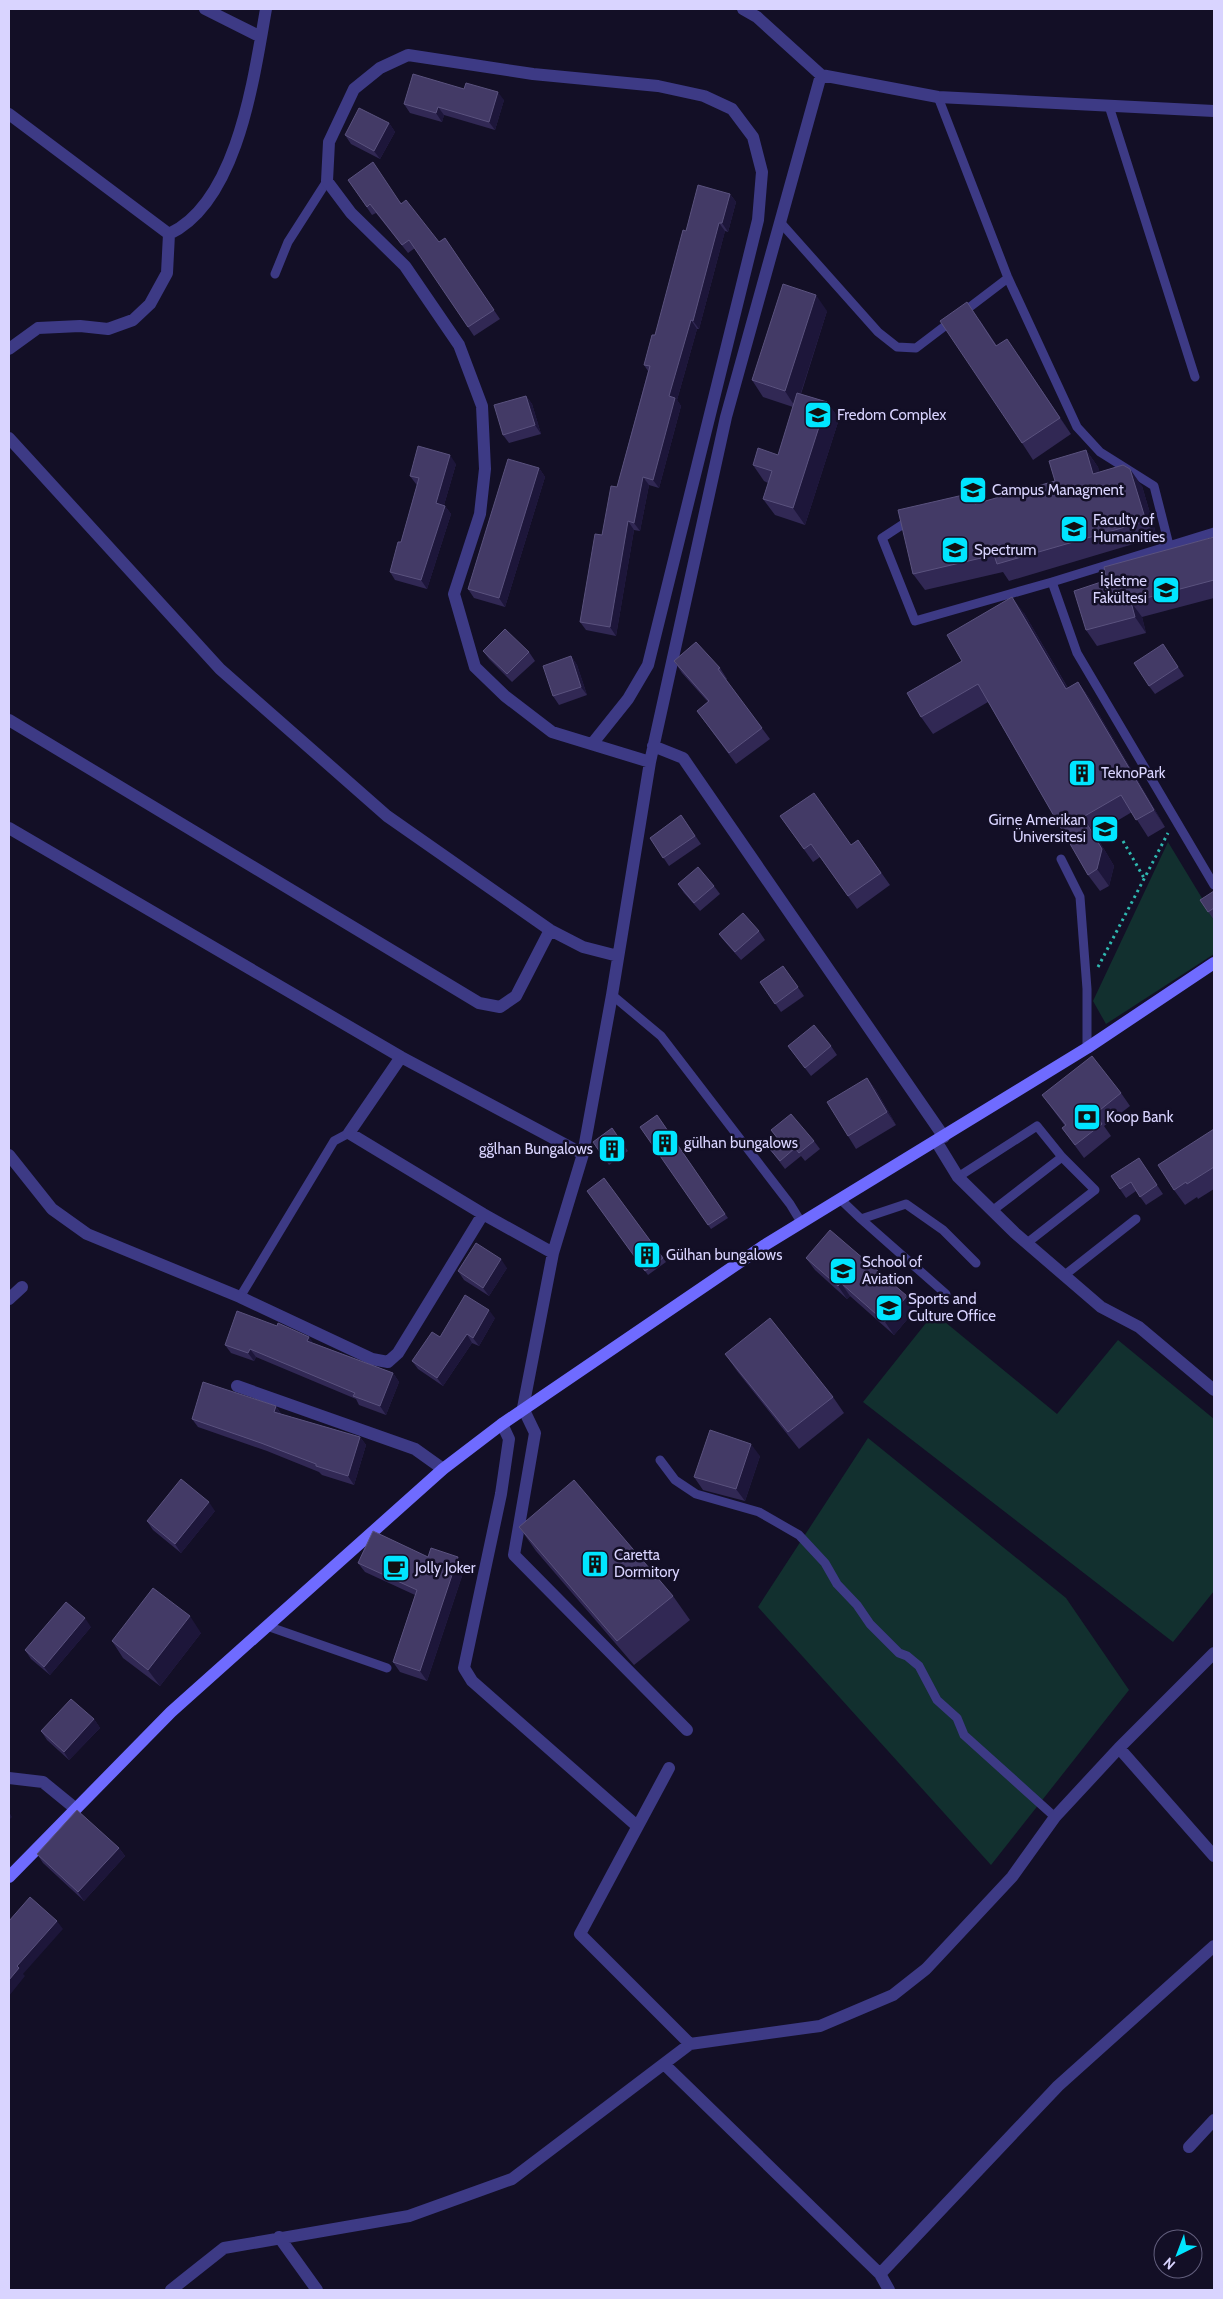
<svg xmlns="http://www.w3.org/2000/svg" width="1223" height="2299" viewBox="0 0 1223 2299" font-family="Cabin,sans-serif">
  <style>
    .green { fill: #12302f }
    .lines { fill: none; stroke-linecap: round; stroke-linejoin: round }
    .path { stroke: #2fb8b0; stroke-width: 3; stroke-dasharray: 2.5 4; stroke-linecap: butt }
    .lane { stroke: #3d3a85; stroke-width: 9 }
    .street { stroke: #3d3a85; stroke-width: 12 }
    .secondary { stroke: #6f6bff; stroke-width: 12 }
    .wall { fill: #312854 }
    .shaded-wall { fill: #1d163a }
    .building { fill: #433a66; stroke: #5a527e }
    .labels { text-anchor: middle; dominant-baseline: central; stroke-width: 5; stroke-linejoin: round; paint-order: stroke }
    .poi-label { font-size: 15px; fill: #d9d4ff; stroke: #130f26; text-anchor: start }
  </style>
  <rect width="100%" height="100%" fill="#130f26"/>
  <path class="green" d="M1168,842L1214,918V954L1106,1024L1093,1001Z
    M934,1313L1057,1414L1118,1340L1214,1419V1591L1173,1642L863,1402Z
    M868,1438L1066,1598L1129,1690L991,1865L758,1607Z"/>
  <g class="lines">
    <path class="path" d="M1123,841L1144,878
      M1098,967L1168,833"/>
    <path class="lane" d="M938,97L1008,278L1077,427L1100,452L1154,486L1169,545
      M1109,106L1195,377
      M780,222L878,332L897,347L916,348L1008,278
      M275,274L288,242L327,181
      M911,519L882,538L915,621L1052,582L1077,653L1214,885
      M1052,582L1214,532
      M1061,859L1080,897L1087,989V1048
      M612,995L661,1036L790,1204L801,1222
      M958,1177L1037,1126L1062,1157L1095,1190L1027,1243
      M840,1199L861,1219L906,1204L943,1230L976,1263
      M992,1211L1062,1157
      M861,1219L946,1294
      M1066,1274L1136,1219
      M240,1297L334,1141L349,1133
      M660,1460L675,1480L696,1494L759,1512L799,1535L825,1563L837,1584L857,1605L870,1624L899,1653L907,1656L919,1666L937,1700L957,1718L964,1735L1055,1817
      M267,1626L387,1668"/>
    <path class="street" d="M205,9L261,37
      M743,9L757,17L821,75L938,97L1214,111
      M9,114L169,234
      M169,234C238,202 254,76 266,9
      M9,349L38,328L80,326L108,329L133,320L150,304L167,273L169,234
      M9,438L220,669L387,816L550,930L583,947L618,956
      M9,720L479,1003L500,1007L516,996L550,930
      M592,744L628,699L648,665L758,220L762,172L753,137L732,109L704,96L658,86L533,74L408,55L380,68L354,89L329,142L327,181L351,213L405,266L459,345L482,406L485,469L480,514L454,594L475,667L505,696L552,732L650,762
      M653,746L683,758L944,1137
      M9,828L401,1057L583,1154
      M401,1057L349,1133L483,1214L553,1253
      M936,1141L958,1177L1015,1233L1101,1307L1139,1327L1214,1390
      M9,1155L52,1209L87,1234L240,1297L372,1359L388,1362L398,1353L483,1214
      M9,1299L22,1287
      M237,1386L415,1449L443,1469
      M502,1424L509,1439L501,1494L464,1668L472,1681L637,1826
      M687,1730L514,1555L535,1433L523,1408L553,1253L583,1154L612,995L650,762L726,417L821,75
      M1119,1748L1214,1856
      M669,1768L580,1934L690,2044
      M9,1778L43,1782L76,1809
      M664,2064L880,2274L889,2290
      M1189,2147L1214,2120
      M279,2237L317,2290
      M880,2274L1058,2086L1214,1946
      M171,2290L224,2248L409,2216L512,2179L690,2044L820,2026L893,1995L926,1969L1012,1877L1055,1817L1119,1748L1214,1653"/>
    <path class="secondary" d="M9,1877L171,1712L443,1469L502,1424L765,1245L1087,1048L1214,963"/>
  </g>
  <path class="wall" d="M464,89L504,100L495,130L444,115L442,122L410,113L404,104Z
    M389,123L395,132L380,159L351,144L345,135Z
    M348,180L402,203L439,242L445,238L500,319L474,336L415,248L408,253L376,213L372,215Z
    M730,194L736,202L728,232L725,231L699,329H697L677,400L681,406L659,488L649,485L640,531L634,530L616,636L586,630L580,622L602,535L617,487L648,371L644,365L655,335L686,231Z
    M827,311L801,394L827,402L839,419L805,525L775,515L763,499L768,483L764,481L753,465L778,455L793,407L763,397L752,380Z
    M979,319L997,346L1019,356L1071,434L1033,460L1022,443Z
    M526,396L532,404L541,434L509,443L503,435Z
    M1086,450L1098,467L1099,472L1142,486L1157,537L1009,581L1003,572L925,590L913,574L972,493L979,503L1055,481Z
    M456,464L444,505L445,506L451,514L427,589L395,580L390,572L401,542L417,485L416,484L410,476Z
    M539,468L545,477L505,607L474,598L468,589Z
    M1214,537V598L1142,617L1146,633L1097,646L1086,630L1107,580Z
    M1024,613L1068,688L1078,682L1090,699L1165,827L1148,837L1132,812L1095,834L1114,866L1109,886L1100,891L1088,875L988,702L933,734L921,717L962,661Z
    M1163,644L1184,676L1155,694L1149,686Z
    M483,651L529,652L535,661L512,682L489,659Z
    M571,656L577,665L587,695L559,705L553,696Z
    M674,661L720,668L727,679L726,680L770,739L736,764L697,711L708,702L682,673Z
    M681,815L701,844L669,866L650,838Z
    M780,816L851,845L858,840L890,885L857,909L820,857L813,862Z
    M678,884L714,886L720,894L700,911L684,893Z
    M1214,891V920L1200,900Z
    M759,931L765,940L741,960L725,942L719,934Z
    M783,966L804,996L781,1012L760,982Z
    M788,1046H831L837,1055L811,1076Z
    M867,1078L876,1090L896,1125L856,1149L848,1136Z
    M1121,1093L1130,1106L1104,1126L1111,1136L1084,1158L1062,1128L1065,1126L1042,1095Z
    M657,1115L728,1218L711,1229L640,1127Z
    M612,1128L628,1151L609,1165L593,1142Z
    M1214,1129V1189L1198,1199L1197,1197L1185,1205L1174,1190Z
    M771,1130L814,1141L820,1149L805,1161L801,1156L785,1169L769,1148L778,1140Z
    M1139,1158L1163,1194L1146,1205L1136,1191L1126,1198L1111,1176Z
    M604,1178L666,1262L648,1275L587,1191Z
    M806,1258L907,1296L916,1309L894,1335L850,1296L847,1299L815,1270Z
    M507,1268L489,1296L464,1280L458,1271Z
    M495,1318L479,1346L472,1343L443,1386L418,1369L412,1361L440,1337Z
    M313,1343L393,1373L399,1382L386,1415L359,1405L356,1399L256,1357L254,1361L231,1353L225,1345Z
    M725,1354L833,1397L844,1413L799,1449L737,1371Z
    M276,1406L281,1414L360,1437L366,1445L354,1485L322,1475L319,1472L267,1451L198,1427L192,1419Z
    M760,1456L745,1501L703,1490L694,1477Z
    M215,1511L181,1553L153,1530L147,1521Z
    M519,1527L673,1596L690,1620L634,1665L536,1551Z
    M428,1557L465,1567L427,1681L400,1672L393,1662L415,1595L365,1572L358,1563Z
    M91,1627L50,1675L31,1659L25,1650Z
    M201,1633L160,1686L123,1658L112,1641Z
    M94,1719L100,1728L69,1760L47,1740L41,1731Z
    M119,1848L125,1856L84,1901L43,1863L37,1854Z"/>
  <path class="shaded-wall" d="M498,92L504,100L495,130L489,122Z
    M438,107L444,115L442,122L436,113Z
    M389,123L395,132L380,159L374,151Z
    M730,194L736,202L728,232L722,223Z
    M719,223L725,231L699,329L693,321Z
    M816,295L827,311L796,408L785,391Z
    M691,320L697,329L677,400L681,406L659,488L653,480L669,396Z
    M1007,339L1019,356L1071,434L1060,418Z
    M526,396L532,404L541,434L535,425Z
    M827,402L839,419L805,525L793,508Z
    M1086,450L1098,467L1105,490L1093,474Z
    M450,455L456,464L442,512L436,503Z
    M539,468L545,477L505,607L499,598Z
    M1130,469L1142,486L1157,537L1146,521Z
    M643,477L649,485L640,531L634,523Z
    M972,493L984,509L975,504Z
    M445,506L451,514L427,589L421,580Z
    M628,521L634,530L616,636L610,627Z
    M1012,597L1024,613L1078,706L1066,689Z
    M1131,602L1142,617L1146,633L1135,617Z
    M571,656L577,665L587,695L581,687Z
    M1078,682L1090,699L1165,827L1154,810Z
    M1083,817L1095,834L1114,866L1109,886L1097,869Z
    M867,1078L876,1090L896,1125L887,1112Z
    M501,1259L507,1268L489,1296L483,1288Z
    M841,1283L850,1296L847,1299L838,1286Z
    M907,1296L916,1309L894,1335L885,1322Z
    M489,1310L495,1318L479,1346L473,1338Z
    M467,1334L472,1343L443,1386L437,1378Z
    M309,1337L315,1345L307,1341Z
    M250,1349L256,1357L254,1361L248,1353Z
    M393,1373L399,1382L386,1415L380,1406Z
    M276,1406L281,1415L274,1412Z
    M360,1437L366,1445L354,1485L348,1476Z
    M751,1444L760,1456L745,1501L736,1489Z
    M209,1502L215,1511L181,1553L175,1544Z
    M458,1557L465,1567L427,1681L420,1671Z
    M190,1616L201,1633L160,1686L148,1670Z
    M85,1618L91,1627L50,1675L44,1667Z
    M94,1719L100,1728L69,1760L64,1752Z
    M9,1812L12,1817L9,1820Z
    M119,1848L125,1856L84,1901L78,1892Z
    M57,1921L63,1929L23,1974L25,1976L9,1996V1980L17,1966Z"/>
  <path class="building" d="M413,74L464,89L466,83L498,92L489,122L438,107L436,113L404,104Z
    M359,108L389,123L374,151L345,135Z
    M373,162L401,204L406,200L439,242L445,238L494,310L468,327L409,240L402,245L370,204L367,207L348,180Z
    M698,185L730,194L722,223H719L693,321L691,320L669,396L675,398L653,480L643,477L634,523L628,521L610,627L580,622L595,534L602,535L611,486L617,487L650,366L644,365L652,335H655L683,230L686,231Z
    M783,284L816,295L785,391L752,380Z
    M967,302L996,346L1007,339L1060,418L1022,443L940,321Z
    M797,393L827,402L793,508L763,499L772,471L753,465L758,448L778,455Z
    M526,396L535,425L503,435L494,405Z
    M418,446L450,455L436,503L445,506L421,580L390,572L398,542H401L419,478L410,476Z
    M1086,450L1093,474L1123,465L1130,469L1146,521L997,564L994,555L913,574L898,510L972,493L975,504L1055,481L1049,461Z
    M508,459L539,468L499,598L468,589Z
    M1214,537V580L1131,602L1135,617L1086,630L1074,591L1107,580L1104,567Z
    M1012,597L1066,689L1078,682L1154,810L1136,820L1121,795L1083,817L1102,849L1097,869L1088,875L978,684L921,717L907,693L962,661L947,635Z
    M505,629L529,652L507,674L483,651Z
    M696,642L720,668L718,669L762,728L729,753L697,711L709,701L674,661Z
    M1163,644L1178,667L1149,686L1134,663Z
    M571,656L581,687L553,696L543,666Z
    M814,793L851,845L858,840L881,873L848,896L811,844L804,849L780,816Z
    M681,815L695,836L663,858L650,838Z
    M698,867L714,886L694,903L678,884Z
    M1214,891V908L1208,912L1200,900Z
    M743,913L759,931L735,952L719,934Z
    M783,966L798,987L775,1004L760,982Z
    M814,1025L831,1046L805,1068L788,1046Z
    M1092,1056L1121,1093L1095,1114L1102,1124L1075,1145L1062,1128L1066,1125L1042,1095Z
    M867,1078L887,1112L848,1136L827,1102Z
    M791,1114L814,1141L799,1153L795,1148L780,1161L769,1148L779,1140L771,1130Z
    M657,1115L725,1214L708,1225L640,1127Z
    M612,1128L625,1147L606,1161L593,1142Z
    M1214,1129V1167L1187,1184L1186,1182L1174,1190L1158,1165Z
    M1139,1158L1157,1185L1140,1197L1131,1182L1120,1189L1111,1176Z
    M604,1178L663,1258L645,1271L587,1191Z
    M830,1230L907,1296L885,1322L841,1283L838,1286L806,1258Z
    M476,1243L501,1259L483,1288L458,1271Z
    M465,1295L489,1310L473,1338L467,1334L437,1378L412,1361L432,1332L440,1337Z
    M237,1311L277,1326L278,1323L309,1337L307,1341L393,1373L380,1406L353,1396L355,1393L250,1349L248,1353L225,1345Z
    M770,1318L833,1397L788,1432L725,1354Z
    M203,1382L276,1406L274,1412L360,1437L348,1476L316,1466V1464L261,1443L192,1419Z
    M710,1430L751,1444L736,1489L694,1477Z
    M181,1479L209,1502L175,1544L147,1521Z
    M574,1480L673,1596L617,1641L519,1527Z
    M373,1531L428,1557L431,1548L458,1557L420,1671L393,1662L417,1590L358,1563Z
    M153,1588L190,1616L148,1670L112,1641Z
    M66,1602L85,1618L44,1667L25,1650Z
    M71,1699L94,1719L64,1752L41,1731Z
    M77,1810L119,1848L78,1892L37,1854Z
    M30,1897L57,1921L17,1966L19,1968L9,1980V1921Z"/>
  <defs>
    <g id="university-square" transform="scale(1.4375)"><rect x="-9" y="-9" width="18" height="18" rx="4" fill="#00e5ff" stroke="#130f26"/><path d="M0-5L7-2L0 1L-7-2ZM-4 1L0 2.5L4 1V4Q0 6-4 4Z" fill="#111"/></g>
    <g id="building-square" transform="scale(1.4375)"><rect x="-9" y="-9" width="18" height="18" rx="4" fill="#00e5ff" stroke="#130f26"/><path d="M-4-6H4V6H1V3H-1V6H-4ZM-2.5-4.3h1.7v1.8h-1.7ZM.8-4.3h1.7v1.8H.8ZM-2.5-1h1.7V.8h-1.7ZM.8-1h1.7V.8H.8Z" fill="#111"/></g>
    <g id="bank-square" transform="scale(1.4375)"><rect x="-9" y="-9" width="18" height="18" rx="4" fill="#00e5ff" stroke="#130f26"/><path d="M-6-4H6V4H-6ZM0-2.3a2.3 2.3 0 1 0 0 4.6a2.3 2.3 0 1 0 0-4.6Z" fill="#111"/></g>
    <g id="school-square" transform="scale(1.4375)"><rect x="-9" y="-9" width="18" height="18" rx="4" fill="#00e5ff" stroke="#130f26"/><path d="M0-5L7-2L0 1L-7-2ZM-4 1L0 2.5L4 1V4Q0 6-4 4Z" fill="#111"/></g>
    <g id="cafe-square" transform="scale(1.4375)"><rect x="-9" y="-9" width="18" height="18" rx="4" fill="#00e5ff" stroke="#130f26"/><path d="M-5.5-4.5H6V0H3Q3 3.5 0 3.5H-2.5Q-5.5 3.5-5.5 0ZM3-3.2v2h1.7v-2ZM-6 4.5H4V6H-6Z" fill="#111"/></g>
  </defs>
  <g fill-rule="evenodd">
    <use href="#university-square" x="818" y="415"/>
    <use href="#university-square" x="973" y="490"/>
    <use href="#university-square" x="1074" y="529"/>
    <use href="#university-square" x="955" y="550"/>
    <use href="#university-square" x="1166" y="590"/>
    <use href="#building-square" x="1082" y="773"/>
    <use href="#university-square" x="1105" y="829"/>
    <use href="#bank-square" x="1087" y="1117"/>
    <use href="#building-square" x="665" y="1143"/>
    <use href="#building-square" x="612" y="1149"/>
    <use href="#building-square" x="647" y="1255"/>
    <use href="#school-square" x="843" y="1271"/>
    <use href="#university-square" x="889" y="1308"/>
    <use href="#building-square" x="595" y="1564"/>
    <use href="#cafe-square" x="396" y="1568"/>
  </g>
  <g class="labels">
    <g class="poi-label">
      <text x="837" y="415">Fredom Complex</text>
      <text x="992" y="490">Campus Managment</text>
      <text x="1093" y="520">Faculty of<tspan x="1093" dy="17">Humanities</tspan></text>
      <text x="974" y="550">Spectrum</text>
      <text x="1147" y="581" text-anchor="end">İşletme<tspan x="1147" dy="17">Fakültesi</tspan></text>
      <text x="1101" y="773">TeknoPark</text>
      <text x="1086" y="820" text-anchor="end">Girne Amerikan<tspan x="1086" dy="17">Üniversitesi</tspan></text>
      <text x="1106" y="1117">Koop Bank</text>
      <text x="684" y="1143">gülhan bungalows</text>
      <text x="593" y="1149" text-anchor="end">gğlhan Bungalows</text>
      <text x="666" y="1255">Gülhan bungalows</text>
      <text x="862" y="1262">School of<tspan x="862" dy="17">Aviation</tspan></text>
      <text x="908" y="1299">Sports and<tspan x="908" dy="17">Culture Office</tspan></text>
      <text x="614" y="1555">Caretta<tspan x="614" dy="17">Dormitory</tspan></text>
      <text x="415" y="1568">Jolly Joker</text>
    </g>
  </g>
  <rect width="1223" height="2299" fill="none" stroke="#d9d4ff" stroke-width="20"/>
  <g transform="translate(1178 2254) rotate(222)"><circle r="24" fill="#130f26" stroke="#625e7d"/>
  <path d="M0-4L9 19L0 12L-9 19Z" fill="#00e5ff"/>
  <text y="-8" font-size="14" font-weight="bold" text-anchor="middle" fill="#d9d4ff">N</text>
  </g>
</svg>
